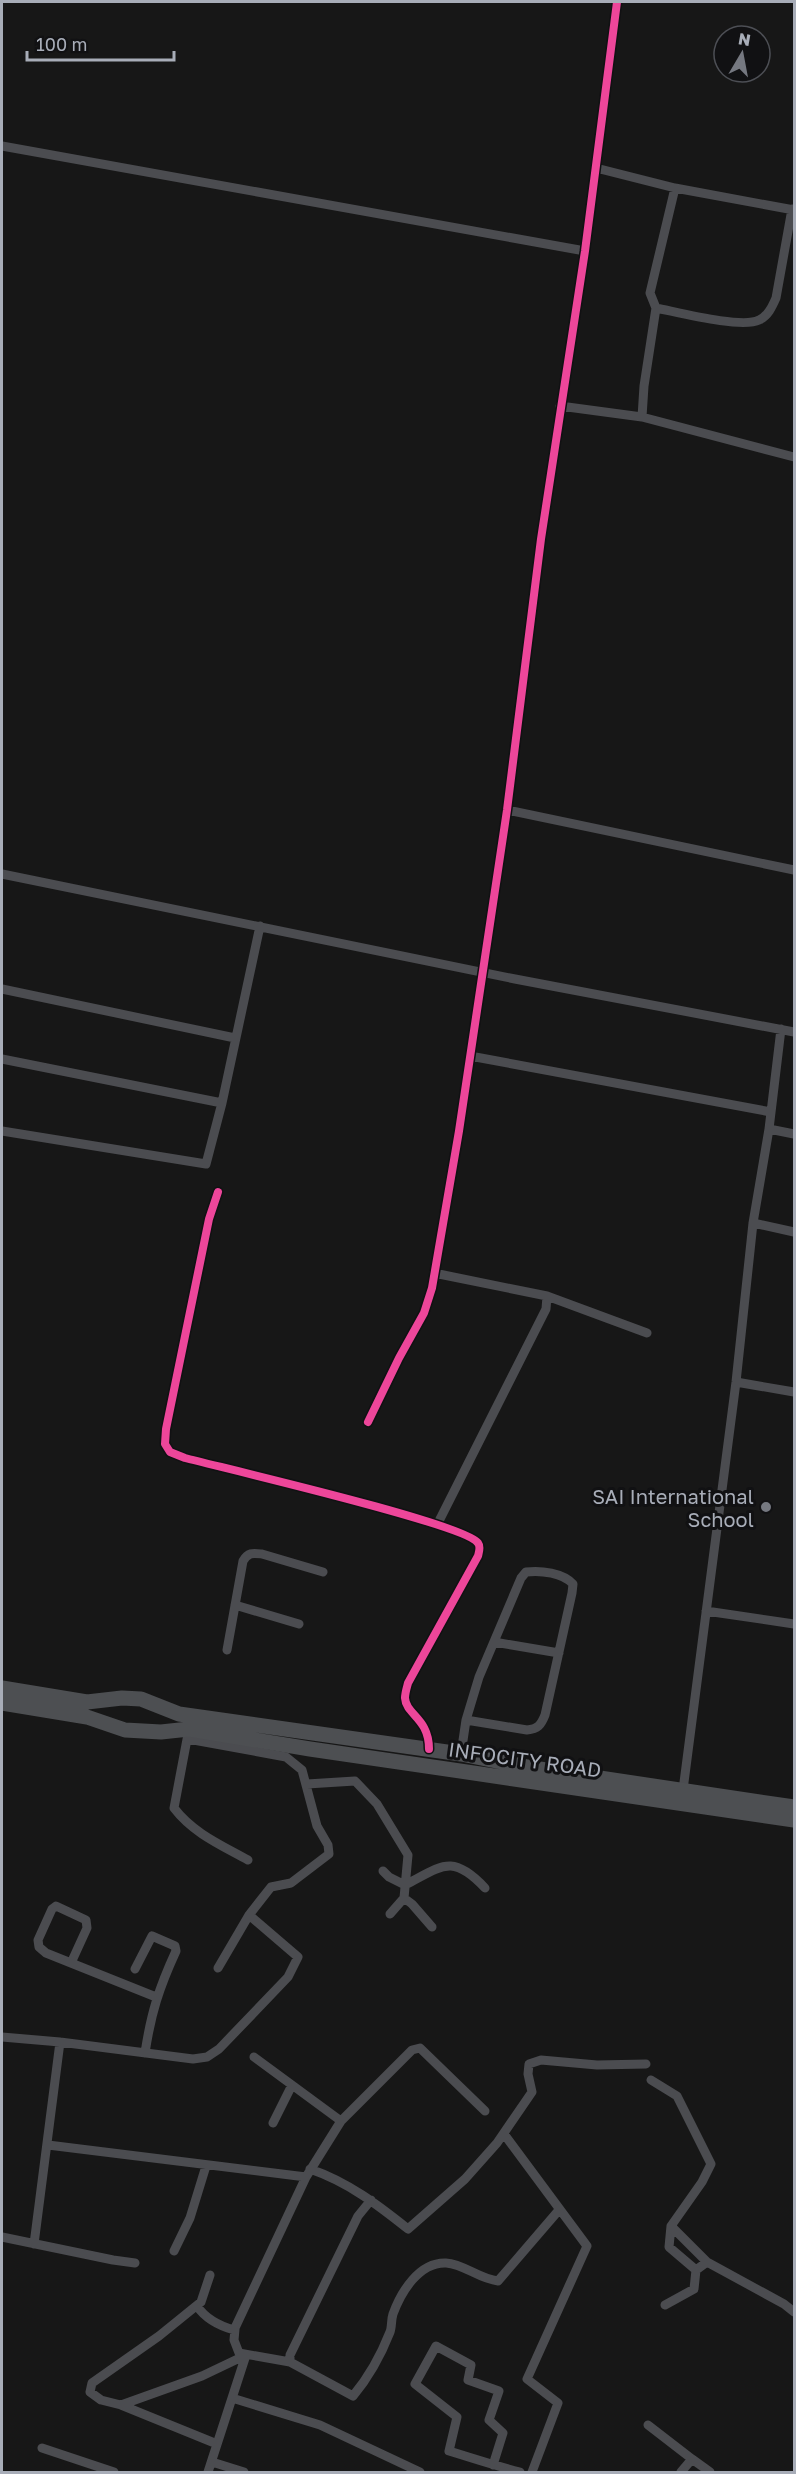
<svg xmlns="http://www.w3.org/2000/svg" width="796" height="2474" viewBox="0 0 796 2474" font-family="'Golos Text',sans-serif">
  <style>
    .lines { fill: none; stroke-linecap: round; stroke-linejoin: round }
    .minor { stroke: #4b4c50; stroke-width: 9 }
    .primary { stroke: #4d4f52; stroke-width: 15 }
    .cycleway-casing { stroke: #111113; stroke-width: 11 }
    .cycleway { stroke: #ed469a; stroke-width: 8 }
    .poi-dot { fill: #757880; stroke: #111113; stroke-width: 2 }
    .labels { text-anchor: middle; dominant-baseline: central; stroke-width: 6; stroke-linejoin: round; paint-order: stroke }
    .poi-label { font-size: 20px; fill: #a8adb8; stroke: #111113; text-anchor: end }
    .street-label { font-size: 20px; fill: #a8adb8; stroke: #111113 }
  </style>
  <rect width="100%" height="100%" fill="#171717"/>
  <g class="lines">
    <path class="minor" d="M2,146L585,251
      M596,168L675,188L794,210
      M675,188L650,293L656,308L644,386L642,417L794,457
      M656,308C677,312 742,329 759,320C768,316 772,307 776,298L792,209
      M560,406L642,417
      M507,810L794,870
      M2,874L515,979L794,1032
      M2,989L235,1038
      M470,1056L771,1112
      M2,1059L222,1103
      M769,1129L794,1134
      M2,1131L206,1164L222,1103L260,926
      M218,1192L209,1219L166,1429L165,1444L170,1452L185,1458C223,1468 466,1524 478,1543C481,1547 479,1552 478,1556L408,1683C407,1687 405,1693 405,1698C406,1715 429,1718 429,1749
      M753,1223L794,1232
      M434,1273L547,1296L546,1309L437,1525
      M547,1296L647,1333
      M736,1382L794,1392
      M368,1422L399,1358L424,1313L432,1288L459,1131L507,810L541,539L585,251L617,2
      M235,1605L299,1624
      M706,1611L794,1624
      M494,1642L559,1653
      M227,1650L243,1561C248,1552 253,1553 262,1554L323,1572
      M188,1734L174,1808C193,1833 221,1845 248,1860
      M188,1739L286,1757L302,1770L317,1826L328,1845L329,1854L291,1883L271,1887L249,1915L218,1968
      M461,1754L466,1720L479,1677L521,1578L526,1572C541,1570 563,1573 573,1584L572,1593L545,1715C541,1725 538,1729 527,1730L466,1720
      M307,1784L355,1781L377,1804L408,1855L404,1898L390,1914
      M683,1790L736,1382L753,1223L769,1129L781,1029
      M383,1871L389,1877L405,1885C442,1866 452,1853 485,1888
      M404,1898L412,1904L432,1927
      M71,1963L87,1928L86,1920L56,1906L52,1909L38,1940L39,1947L46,1953L156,1997
      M135,1969L152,1936L175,1946L176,1951C159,1988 151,2013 145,2053
      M2,2037L60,2042L193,2059L207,2057L219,2049L288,1977L298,1957L249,1915
      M254,2057L341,2121
      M651,2080L677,2096L711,2164L702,2182L671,2226L669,2247L696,2270L707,2262
      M273,2123L292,2085
      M504,2134L587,2246L527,2379L558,2403L532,2472
      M48,2145L306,2177L341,2121L412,2050L420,2048L485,2111
      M310,2169C348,2182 378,2205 408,2229L465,2179L497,2143L532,2092L528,2074L529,2064L541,2060L597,2065L646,2064
      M371,2200L358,2216L290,2355V2362L353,2396C368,2378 381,2355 390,2332C392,2327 391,2320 393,2314C401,2292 419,2262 446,2263C464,2264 479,2279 498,2281L559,2210
      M671,2226L707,2262L784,2304L794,2312
      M2,2237L113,2260L135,2263
      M34,2244L60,2042
      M174,2251L190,2218L206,2166
      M210,2275L201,2302L159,2336L92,2383L90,2392L101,2400L121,2405L217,2444
      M665,2305L694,2289L696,2270
      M197,2306C205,2318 220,2326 234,2330L306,2177
      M235,2329L234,2340L239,2353L290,2362
      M232,2398L320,2425L420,2472
      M121,2405L202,2376L246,2355
      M648,2425L692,2459
      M42,2448L114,2472
      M212,2462L244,2472
      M493,2465L503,2433L489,2420L499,2391L468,2380L471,2365L436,2346L415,2384L457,2417L449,2451C472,2458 496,2466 520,2472
      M208,2472L246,2355
      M681,2472L692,2459L710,2472"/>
    <path class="primary" d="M2,1688L87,1702L122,1698L141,1699L179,1714L461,1754L533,1768L794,1807
      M2,1703L87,1717L125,1730L161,1732L189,1729L310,1749L794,1820"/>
    <g class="cycleway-casing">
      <path id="cycleway" d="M218,1192L209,1219L166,1429L165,1444L170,1452L185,1458C223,1468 466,1524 478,1543C481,1547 479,1552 478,1556L408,1683C407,1687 405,1693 405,1698C406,1715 429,1718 429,1749
        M368,1422L399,1358L424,1313L432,1288L459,1131L507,810L541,539L585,251L617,2"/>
    </g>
    <use href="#cycleway" class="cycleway"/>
  </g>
  <circle class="poi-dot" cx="766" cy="1507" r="6"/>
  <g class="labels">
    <g class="poi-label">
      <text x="754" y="1496">SAI International<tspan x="754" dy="23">School</tspan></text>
    </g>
    <g class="street-label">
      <text transform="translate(525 1759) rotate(8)">INFOCITY ROAD</text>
    </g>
  </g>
  <rect width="796" height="2474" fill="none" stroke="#a8adb8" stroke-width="6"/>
  <g transform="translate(742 54) rotate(10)"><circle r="28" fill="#111113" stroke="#4d4f55" stroke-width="1.5"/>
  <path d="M0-4.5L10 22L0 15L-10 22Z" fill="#757880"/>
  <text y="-9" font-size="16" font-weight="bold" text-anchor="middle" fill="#a8adb8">N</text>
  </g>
  <path d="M27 51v9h147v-9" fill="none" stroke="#a8adb8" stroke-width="3"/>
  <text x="36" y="51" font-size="18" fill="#a8adb8" stroke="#111113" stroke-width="4.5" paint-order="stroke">100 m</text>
</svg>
